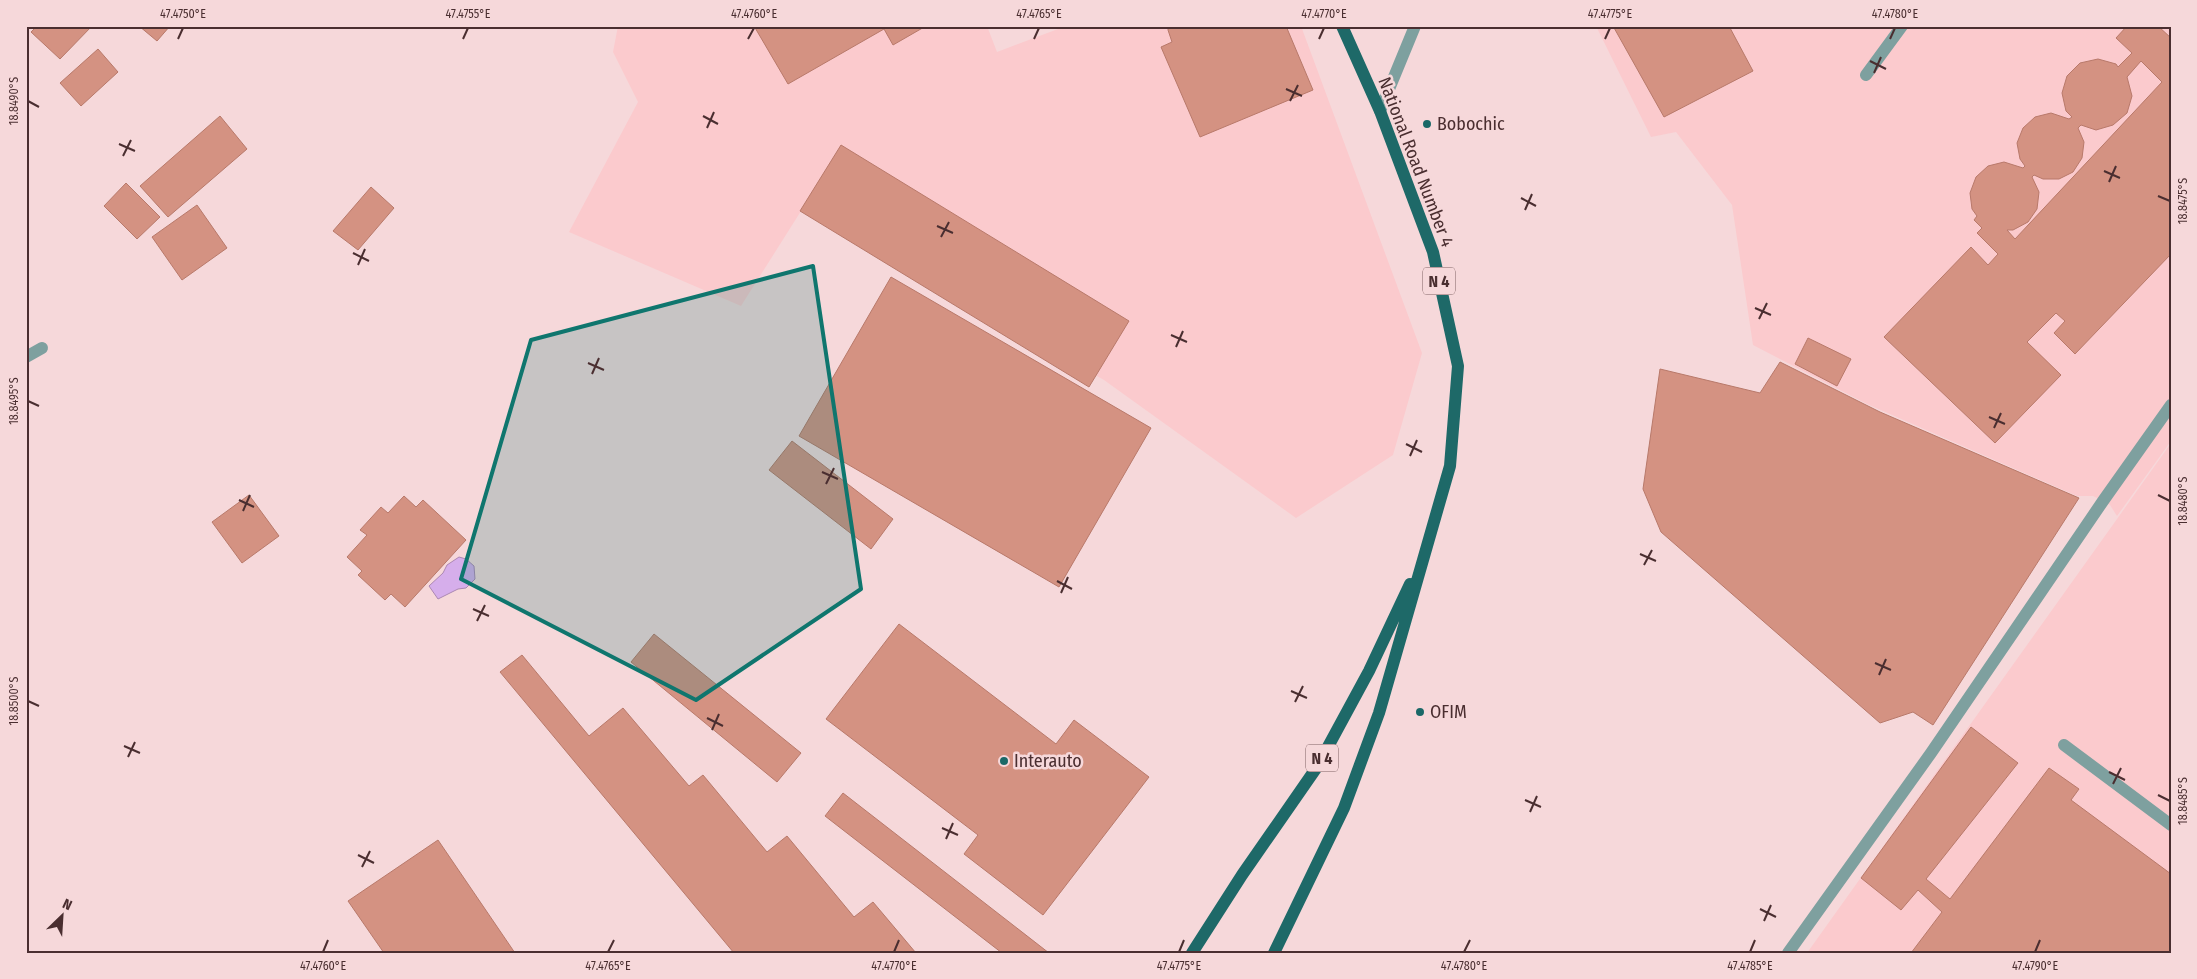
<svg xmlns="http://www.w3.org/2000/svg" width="2197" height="979" viewBox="0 0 2197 979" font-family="'Fira Sans Condensed',sans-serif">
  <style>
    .built { fill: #fbcacd }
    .water { fill: #d6aeeb; stroke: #ac88b3 }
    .building { fill: #d49282; stroke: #b8796a; fill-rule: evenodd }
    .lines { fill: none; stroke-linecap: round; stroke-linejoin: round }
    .service { stroke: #7ea09f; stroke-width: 12 }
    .minor { stroke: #7ea09f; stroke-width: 12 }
    .primary { stroke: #1e6968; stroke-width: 12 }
    .marked { fill: #0f766e; fill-opacity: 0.2; stroke: #0f766e; stroke-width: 4; stroke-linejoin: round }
    .ticks { fill: none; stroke: #4a2e30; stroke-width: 2 }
    .poi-dot { fill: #1a6867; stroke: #f6d8da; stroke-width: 2 }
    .labels { text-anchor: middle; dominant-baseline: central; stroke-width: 5; stroke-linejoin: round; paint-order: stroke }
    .shield { fill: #f6d8da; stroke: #7e6163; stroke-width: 1 }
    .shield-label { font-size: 16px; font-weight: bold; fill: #4a2e30 }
    .poi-label { font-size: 18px; fill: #4a2e30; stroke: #f6d8da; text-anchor: start }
    .street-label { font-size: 18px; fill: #4a2e30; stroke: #f6d8da }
    .neatline { fill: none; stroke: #4a2e30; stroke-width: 2 }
    .ticks-label { font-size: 12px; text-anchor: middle; fill: #4a2e30 }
  </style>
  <rect width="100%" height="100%" fill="#f6d8da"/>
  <path class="built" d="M618,26H987L997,52L1066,26H1301L1422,353L1393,455L1296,518L1104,380L801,211L741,306L569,232L638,102L613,52Z
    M1596,26H2171V441L2117,516L2110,505L2103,501L2093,496H2077L1867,404L1753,345L1732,205L1676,132L1651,137Z
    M2171,443V953H1807L2117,519Z"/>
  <path class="water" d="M459,557L466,559L474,566L475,579L466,588L458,589L438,599L429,586L443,573L447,565Z"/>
  <path class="building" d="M37,26H92L60,59L31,32Z
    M139,26H170L157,41Z
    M754,26H926L893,45L884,29L788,84Z
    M1168,26H1286L1313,90L1200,137L1161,47L1172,42L1168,30Z
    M1613,26H1729L1753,71L1664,117Z
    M2127,26H2158L2171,38V254L2075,354L2054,333L2065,321L2056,313L2027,342L2061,375L1995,443L1884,337L1971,247L1988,265L1998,254L1977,233L1982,228L1974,220L1977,216L1972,209L1970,193L1976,177L1988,166L2004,162L2023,168L2025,166L2020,159L2017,143L2023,128L2035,117L2051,113L2069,119L2072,117L2066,111L2062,93L2067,76L2080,63L2098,59L2116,64L2118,67L2132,53L2116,38ZM2141,61L2162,82L2015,239L2007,230H2013L2028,222L2037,209L2039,192L2032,177L2034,175L2043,179H2059L2073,172L2082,158L2084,142L2078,128L2081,125L2096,130L2113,125L2127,113L2132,96L2127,77Z
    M98,49L118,72L81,106L60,83Z
    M220,116L247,149L168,217L140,186Z
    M841,145L1129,321L1089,387L800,211Z
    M126,183L160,217L137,239L104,206Z
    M371,187L394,208L358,250L333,231Z
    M197,205L227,248L182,280L152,237Z
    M891,277L1151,428L1059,587L799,436Z
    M1808,338L1851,359L1837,386L1795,364Z
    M1780,362L1880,412L2079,498L1933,725L1913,712L1880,723L1661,532L1643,489L1660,369L1760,393Z
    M792,441L893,519L871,549L769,470Z
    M249,495L279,536L242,563L212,522Z
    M404,496L416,507L423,500L466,540L405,607L391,594L385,600L358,575L362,571L347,557L367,535L360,530L381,507L388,513Z
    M899,624L1056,744L1074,720L1149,777L1043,915L964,854L978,835L826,719Z
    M654,634L801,753L777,782L631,662Z
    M522,655L589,736L623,708L689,786L703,775L767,852L787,836L854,917L873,902L916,953H734L500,672Z
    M1971,727L2018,763L1926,879L1950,899L2049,768L2079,789L2071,800L2171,874V953H1911L1942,912L1918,890L1901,910L1861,878Z
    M843,793L1049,953H1002L825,816Z
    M438,840L515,953H384L348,901Z"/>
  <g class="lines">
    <path class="service" d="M1866,75L1902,26
      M1380,111L1415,26
      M2064,745L2171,825
      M1788,953L1931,753L2103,501L2171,405"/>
    <path class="minor" d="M26,357L42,348"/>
    <path class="primary" d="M1192,953L1242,875L1317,767L1369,671L1410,584
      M1274,953L1344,808L1379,713L1450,466L1458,366L1433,252L1380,111L1342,26"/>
  </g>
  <path class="marked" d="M813,266L861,589L696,700L461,579L531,340Z"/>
  <path class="ticks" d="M178,39L183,28M463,39L468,28M748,39L754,28M1034,39L1039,28M1319,39L1324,28M1605,39L1610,28M1890,39L1895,28M1870,61L1886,69M1874,73L1881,57M1286,89L1302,96M28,101L39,107M1290,101L1298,85M703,116L718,124M707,128L714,112M119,144L135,151M123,156L131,140M2104,171L2120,178M2109,182L2116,166M2158,196L2170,201M1521,198L1536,206M1525,210L1532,194M937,226L953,233M941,237L949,222M353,253L369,261M358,265L365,249M1755,308L1771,315M1759,319L1767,303M1171,335L1187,342M1176,347L1183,331M588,363L604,370M592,374L599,358M28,401L39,406M1989,417L2005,424M1994,428L2001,413M1406,444L1422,452M1410,456L1417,440M822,472L838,479M826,484L834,468M2158,495L2170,501M239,500L254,507M243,511L250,495M1640,554L1656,561M1644,565L1652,550M1057,581L1072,589M1061,593L1068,577M473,609L489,616M477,621L485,605M1875,663L1891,670M1879,675L1886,659M1291,691L1307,698M28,701L39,706M1295,702L1303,686M707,718L723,726M712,730L719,714M124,746L140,753M128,757L135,742M2109,772L2125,780M2113,784L2121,768M2158,795L2170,801M1525,800L1541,807M1530,812L1537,796M942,828L958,835M946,839L953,823M358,855L374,863M362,867L370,851M1760,909L1776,917M1764,921L1771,905M323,952L328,940M608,952L614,940M894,952L899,940M1179,952L1184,940M1464,952L1470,940M1750,952L1755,940M2035,952L2040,940"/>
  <g class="poi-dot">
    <circle cx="1427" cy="124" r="5"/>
    <circle cx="1420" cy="712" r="5"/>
    <circle cx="1004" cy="761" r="5"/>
  </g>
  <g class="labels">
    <g class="shield">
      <rect x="1423" y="267.5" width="32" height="27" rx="4"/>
      <rect x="1306" y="744.5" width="32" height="27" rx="4"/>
    </g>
    <g class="shield-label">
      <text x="1439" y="281">N 4</text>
      <text x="1322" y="758">N 4</text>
    </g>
    <g class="poi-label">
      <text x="1437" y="124">Bobochic</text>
      <text x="1430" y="712">OFIM</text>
      <text x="1014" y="761">Interauto</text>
    </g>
    <g class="street-label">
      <text transform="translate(1416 162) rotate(69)">National Road Number 4</text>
    </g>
  </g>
  <rect width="2197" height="979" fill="none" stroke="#f6d8da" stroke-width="55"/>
  <g transform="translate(62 916) rotate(25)" stroke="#f6d8da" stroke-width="4" paint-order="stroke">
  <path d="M0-4L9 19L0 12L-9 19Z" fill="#4a2e30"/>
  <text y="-8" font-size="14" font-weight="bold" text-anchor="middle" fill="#4a2e30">N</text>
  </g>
  <rect x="28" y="28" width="2142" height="924" class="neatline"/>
  <g class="ticks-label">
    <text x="183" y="18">47.4750°E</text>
    <text x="468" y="18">47.4755°E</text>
    <text x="754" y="18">47.4760°E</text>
    <text x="1039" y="18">47.4765°E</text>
    <text x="1324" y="18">47.4770°E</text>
    <text x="1610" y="18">47.4775°E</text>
    <text x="1895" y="18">47.4780°E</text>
    <text transform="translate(14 101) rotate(-90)" y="4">18.8490°S</text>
    <text transform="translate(2183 201) rotate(-90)" y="4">18.8475°S</text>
    <text transform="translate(14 401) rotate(-90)" y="4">18.8495°S</text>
    <text transform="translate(2183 501) rotate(-90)" y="4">18.8480°S</text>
    <text transform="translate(14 701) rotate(-90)" y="4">18.8500°S</text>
    <text transform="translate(2183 801) rotate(-90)" y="4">18.8485°S</text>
    <text x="323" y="970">47.4760°E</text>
    <text x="608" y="970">47.4765°E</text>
    <text x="894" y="970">47.4770°E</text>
    <text x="1179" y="970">47.4775°E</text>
    <text x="1464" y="970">47.4780°E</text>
    <text x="1750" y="970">47.4785°E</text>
    <text x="2035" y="970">47.4790°E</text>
  </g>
</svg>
